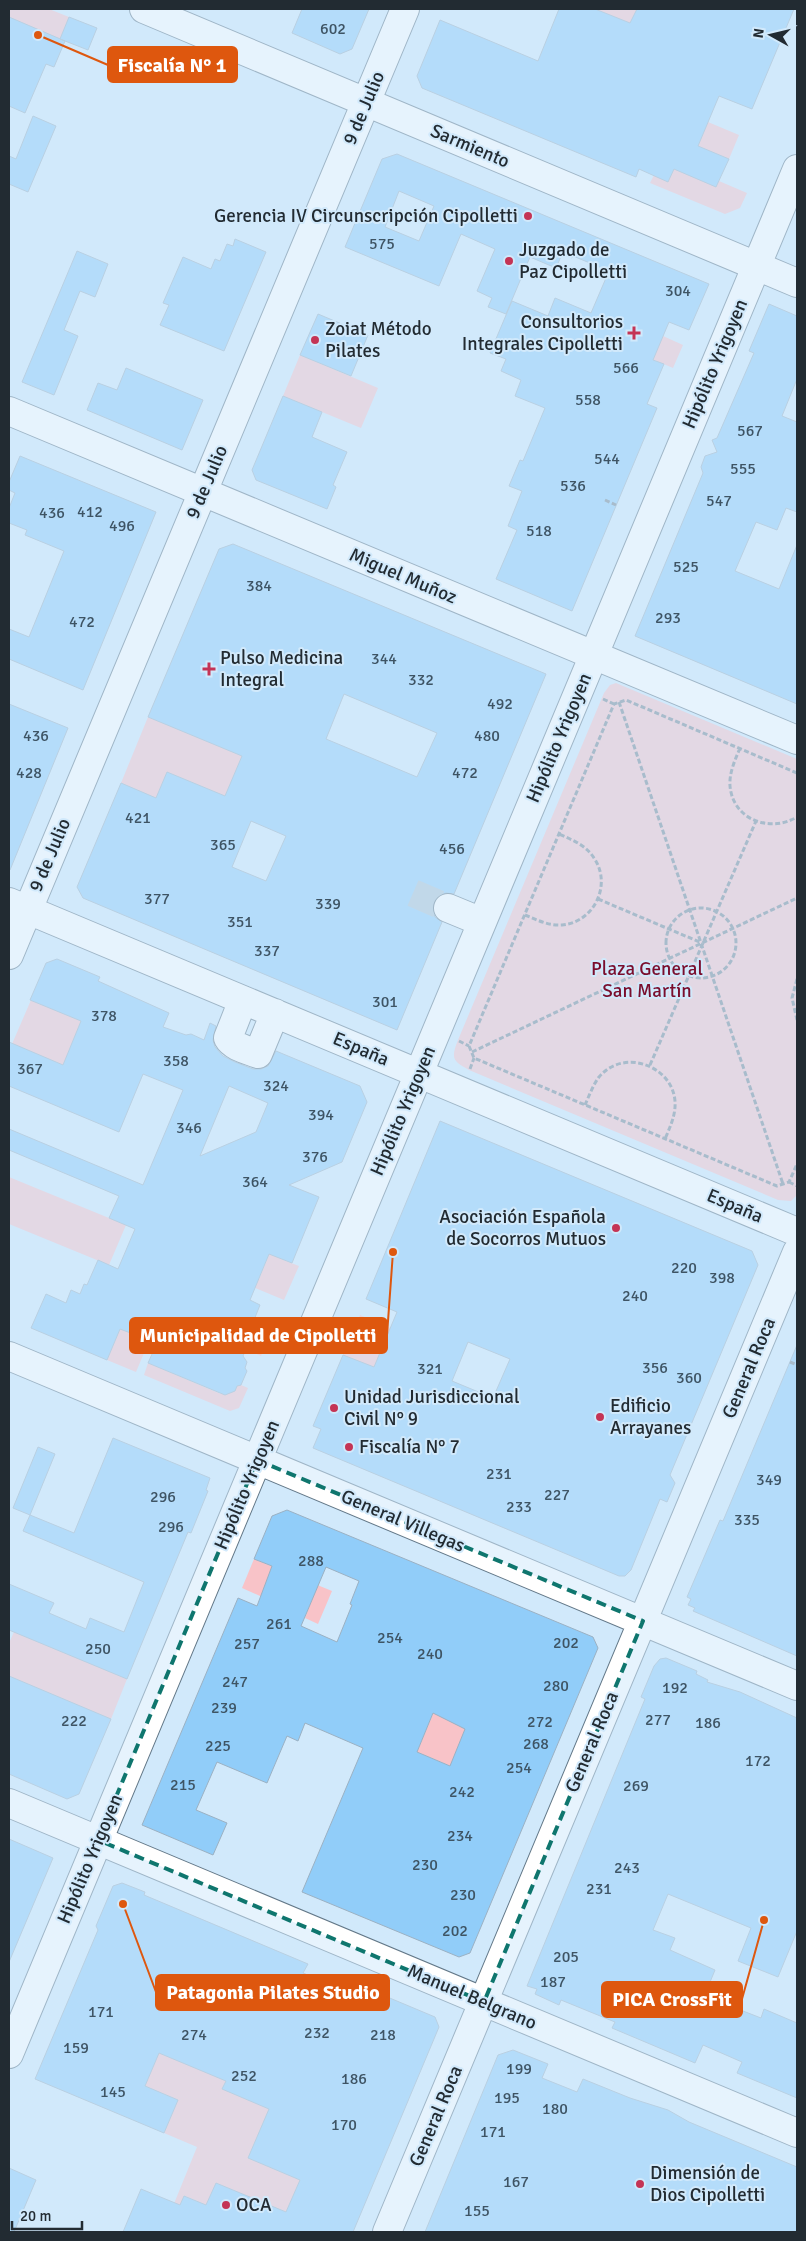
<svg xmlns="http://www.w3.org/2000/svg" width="806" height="2241" viewBox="0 0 806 2241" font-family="Signika,sans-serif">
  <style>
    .green { fill: #f8c3c8 }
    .building { fill: #91cdf9; stroke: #9bb1c3; fill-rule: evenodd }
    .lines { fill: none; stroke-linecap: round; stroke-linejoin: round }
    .minor-tunnel { stroke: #aec3d3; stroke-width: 28; stroke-dasharray: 28 14; stroke-linecap: butt }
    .minor-casing { stroke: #637888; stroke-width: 30 }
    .path { stroke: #768692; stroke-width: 3; stroke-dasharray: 5 2.5; stroke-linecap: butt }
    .minor { stroke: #fff; stroke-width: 28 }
    .marked { fill: none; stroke: #0f766e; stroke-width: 4; stroke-dasharray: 10 6; stroke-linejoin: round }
    .poi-dot { fill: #c43455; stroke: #d1e9fb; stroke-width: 2 }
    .labels { text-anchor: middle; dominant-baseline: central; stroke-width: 4; stroke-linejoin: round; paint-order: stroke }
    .number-label { font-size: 16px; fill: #3e5464 }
    .street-label { font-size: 19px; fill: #222b32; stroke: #d1e9fb }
    .poi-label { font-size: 19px; fill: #222b32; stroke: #d1e9fb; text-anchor: start }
    .park-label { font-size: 19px; fill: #7a0e2d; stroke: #d1e9fb }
    .leader { fill: none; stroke: #de570e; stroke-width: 2 }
    .callout-dot { fill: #de570e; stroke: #d1e9fb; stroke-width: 2 }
    .callout { fill: #de570e; stroke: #de570e; stroke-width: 2 }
    .callout-label { font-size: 20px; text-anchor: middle; font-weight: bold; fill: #fff }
  </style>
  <rect width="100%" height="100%" fill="#d1e9fb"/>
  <path class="green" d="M9,9H49L69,17L60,39L9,17Z
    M595,9H637L630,23Z
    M708,122L739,135L729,159L698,146Z
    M674,169L716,187L719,181L747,193L740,208L725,214L650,183L654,175Z
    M663,336L683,345L673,368L645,356Z
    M300,355L378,388L361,428L283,396Z
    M616,683L797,759V1195L791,1201L778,1200L469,1070C452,1061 451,1058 458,1040L604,693L610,685Z
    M148,717L242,756L225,796L167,772L156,798L121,783Z
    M31,1000L81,1021L63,1065L12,1044Z
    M9,1177L126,1225L109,1265L9,1224Z
    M275,1240L281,1259L299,1266L284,1300L236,1280L239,1271L259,1279Z
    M133,1298L162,1310L136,1372L107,1360Z
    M360,1315L443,1350L398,1378L343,1355Z
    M255,1327L271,1333L261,1356L246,1349Z
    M148,1363L221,1394L223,1389L241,1385L248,1388L239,1408L230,1411L144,1375Z
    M254,1559L332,1591L318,1624L305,1618L313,1597L278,1604L242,1588Z
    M14,1632L127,1679L111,1719L9,1676V1643Z
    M448,1678L466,1729L487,1781L417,1752Z
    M110,2032L226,2081L222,2089L269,2109L248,2158L300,2180L286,2212L216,2183L201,2219L197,2201L185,2196L177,2214L171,2211L197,2147L164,2133L178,2100L145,2086L159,2053Z"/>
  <path class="building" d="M302,9H369L352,49L340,54L292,33Z
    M559,9H595L630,23L637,9H794L752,109L719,96L698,146L729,159L716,187L674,169L668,182L639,169L636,177L422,88L417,76L440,20L538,61Z
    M9,17L65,41L54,67L46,64L25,113L9,106Z
    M69,17L97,28L88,50L60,39Z
    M33,116L56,126L28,192L9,184V156L16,159Z
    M397,154L709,284L689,330L669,322L653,360L664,364L647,404L657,408L572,611L496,579L517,530L508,526L522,491L509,486L520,460L523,461L545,408L515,396L521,380L501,371L506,359L490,353L512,301L548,316L555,298L591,313L609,271L573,256L572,258L562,254L556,268L530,257L506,314L488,307L492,298L477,291L495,249L461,234L439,286L345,247L382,159ZM399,191L434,206L419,241L385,227Z
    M235,239L266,252L224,351L160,325L169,305L163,303L183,257L211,269L215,259L220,261L227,244L233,246Z
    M77,251L108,264L95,297L80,291L64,330L78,336L54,395L22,382Z
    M769,304L797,316V379L782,416L797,422V512L786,508L777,530L756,522L735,571L779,589L797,545V704L635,636L703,473L701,467L705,456L717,452L712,440L717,438L754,353L749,351Z
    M318,314L368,335L351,376L300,355Z
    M126,368L203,400L182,450L87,410L98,383L117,390Z
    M283,396L322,412L312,437L347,452L333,485L336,487L327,509L256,480L252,470Z
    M20,456L156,512L83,690L9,659V629L29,637L64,551L25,535L27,530L9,523V508L15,493L9,490V482Z
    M233,544L546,674L454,894L446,893L439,895L433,903V911L435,917L442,922L397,1030L83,898L77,887L121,783L156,798L167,772L225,796L242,756L148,717L219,549ZM344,694L437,733L417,777L326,739ZM251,821L286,836L266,881L232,867Z
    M9,704L68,728L10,870H9Z
    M57,959L100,977L98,981L169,1013L163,1027L186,1035L191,1034L204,1040L210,1023L216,1026L213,1040L215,1047L223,1056L235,1062L253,1069H261L268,1066L276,1051L360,1086L367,1102L342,1162L289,1185L319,1197L292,1263L269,1254L250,1300L260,1305L252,1325L255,1327L243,1356L247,1362L245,1368L247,1371L241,1385L237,1386L235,1391L225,1395L148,1363L157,1343L120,1329L107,1360L31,1328L46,1294L66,1303L71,1290L80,1294L84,1284L87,1285L98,1260L118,1269L135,1229L109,1218L119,1196L9,1150V1129L143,1185L183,1090L143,1074L119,1132L9,1086V1042L63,1065L81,1021L30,1000L46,963ZM229,1086L268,1103L256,1132L200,1156Z
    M440,1121L752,1251L758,1265L670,1475L675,1483L667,1502L660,1499L631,1570L625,1576H619L313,1448L321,1429L313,1426L343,1355L374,1367L397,1312L366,1299ZM468,1342L510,1359L493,1398L452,1381Z
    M797,1345V1656L693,1611L695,1608L688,1605L691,1599L687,1597L720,1520L723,1521Z
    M113,1438L210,1478L206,1490L208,1491L191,1533L188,1532L127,1679L9,1630V1584L54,1603L49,1613L86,1629L90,1618L124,1632L144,1582L23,1531L30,1515L74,1533Z
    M38,1447L55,1454L30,1515L13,1508Z
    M287,1510L593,1637L598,1648L470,1953L459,1957L302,1892L363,1748L305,1723L298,1741L287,1736L267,1783L217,1762L196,1810L227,1823L213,1855L142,1825L238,1598L257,1606L272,1566L254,1559L272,1516ZM326,1567L359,1581L350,1604L352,1605L337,1642L301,1626ZM433,1713L465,1729L450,1766L417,1752Z
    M666,1658L697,1671L696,1674L708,1680L707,1682L740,1692L797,1718V1931L778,1977L738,1961L751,1928L668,1894L653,1930L675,1938L670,1950L715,1970L708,1987L724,1993L720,2002L761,2018L764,2009L797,2023V2098L737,2073L742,2062L703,2045L695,2063L612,2028L615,2022L561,2000L559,2005L535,1994L537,1989L527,1986L645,1699L641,1697L654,1666L660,1659Z
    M9,1676L111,1719L79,1794L67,1799L9,1774Z
    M9,1839L53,1858L9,1962Z
    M122,1883L145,1892L144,1895L308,1964L303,1973L369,2001L373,1991L435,2017L439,2027L353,2232H123L141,2189L180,2205L184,2196L206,2205L216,2183L286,2212L300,2180L248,2158L269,2109L222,2089L226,2081L159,2053L145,2086L178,2100L164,2133L35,2079L98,1930L96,1926L113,1886Z
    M513,2050L548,2064L542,2078L577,2092L583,2079L630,2098L668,2110L689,2122L797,2167V2232H425L498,2055Z
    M9,2168L36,2180L14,2232H9Z"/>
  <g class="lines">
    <path class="minor-tunnel" d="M413,893L448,908"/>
    <g class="minor-casing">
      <path id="minor" d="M144,9L797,283
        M9,411L797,740
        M9,902L797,1232
        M448,908L482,922
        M9,955L405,9
        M243,1000L228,1038C233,1047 248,1050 258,1054L275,1013
        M9,1356L797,1686
        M9,1803L797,2133
        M9,2054L797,169
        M387,2232L797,1252"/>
    </g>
    <path class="path" d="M605,500L616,505
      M603,699L614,704
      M619,702L783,1184
      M740,748C735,760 729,773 730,786C733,820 770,833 797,817
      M797,773L626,700L614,704L469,1046L474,1058L777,1186L789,1182L797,1164
      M598,899L702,943
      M666 943a35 35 0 1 1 70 0a35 35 0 1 1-70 0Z
      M525,915C537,920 549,926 562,925C595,922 612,884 594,858C586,845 572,840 559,834
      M797,979L792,998L797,1020
      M459,1041L469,1046
      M472,1052L797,898
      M650,1065L756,821
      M470,1069L474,1058
      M585,1105C589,1096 593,1085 599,1077C623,1048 672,1065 675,1101C676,1115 670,1127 665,1139
      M789,1182L797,1186
      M790,1362L797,1365"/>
    <use href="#minor" class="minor"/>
  </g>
  <path d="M0 0H806V2241H0ZM257,1460L643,1621L484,2002L98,1840Z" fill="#d1e9fb" fill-opacity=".55" fill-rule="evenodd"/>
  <path class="marked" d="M257,1460L643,1621L484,2002L98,1840Z"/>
  <g class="poi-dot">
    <circle cx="528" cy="216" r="5"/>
    <circle cx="509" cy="261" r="5"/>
    <path d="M631.5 325.5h5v5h5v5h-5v5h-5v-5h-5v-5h5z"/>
    <circle cx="315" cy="340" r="5"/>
    <path d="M206.5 661.5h5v5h5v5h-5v5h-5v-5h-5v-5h5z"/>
    <circle cx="616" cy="1228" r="5"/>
    <circle cx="334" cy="1408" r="5"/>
    <circle cx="600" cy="1417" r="5"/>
    <circle cx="349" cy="1447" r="5"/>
    <circle cx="640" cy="2184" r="5"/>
    <circle cx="226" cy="2205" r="5"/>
  </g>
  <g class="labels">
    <g class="number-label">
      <text x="333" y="29">602</text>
      <text x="382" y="244">575</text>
      <text x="678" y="291">304</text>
      <text x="626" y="368">566</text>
      <text x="588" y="400">558</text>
      <text x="750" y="431">567</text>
      <text x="607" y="459">544</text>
      <text x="743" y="469">555</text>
      <text x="573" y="486">536</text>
      <text x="719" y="501">547</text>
      <text x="90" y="512">412</text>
      <text x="52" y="513">436</text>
      <text x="122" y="526">496</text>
      <text x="539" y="531">518</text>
      <text x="686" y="567">525</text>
      <text x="259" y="586">384</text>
      <text x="668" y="618">293</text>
      <text x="82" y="622">472</text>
      <text x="384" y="659">344</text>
      <text x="421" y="680">332</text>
      <text x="500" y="704">492</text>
      <text x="36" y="736">436</text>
      <text x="487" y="736">480</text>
      <text x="29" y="773">428</text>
      <text x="465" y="773">472</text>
      <text x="138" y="818">421</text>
      <text x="223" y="845">365</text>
      <text x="452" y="849">456</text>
      <text x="157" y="899">377</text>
      <text x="328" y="904">339</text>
      <text x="240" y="922">351</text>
      <text x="267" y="951">337</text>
      <text x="385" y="1002">301</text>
      <text x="104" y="1016">378</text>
      <text x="176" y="1061">358</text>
      <text x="30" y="1069">367</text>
      <text x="276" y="1086">324</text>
      <text x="321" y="1115">394</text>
      <text x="189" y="1128">346</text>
      <text x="315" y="1157">376</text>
      <text x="255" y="1182">364</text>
      <text x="684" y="1268">220</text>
      <text x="722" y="1278">398</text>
      <text x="635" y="1296">240</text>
      <text x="655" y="1368">356</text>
      <text x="430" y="1369">321</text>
      <text x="689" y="1378">360</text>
      <text x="499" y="1474">231</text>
      <text x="769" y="1480">349</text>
      <text x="557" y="1495">227</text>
      <text x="163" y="1497">296</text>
      <text x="519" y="1507">233</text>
      <text x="747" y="1520">335</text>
      <text x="171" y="1527">296</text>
      <text x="311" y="1561">288</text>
      <text x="279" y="1624">261</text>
      <text x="390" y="1638">254</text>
      <text x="566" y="1643">202</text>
      <text x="247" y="1644">257</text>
      <text x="98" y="1649">250</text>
      <text x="430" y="1654">240</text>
      <text x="235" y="1682">247</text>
      <text x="556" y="1686">280</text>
      <text x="675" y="1688">192</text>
      <text x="224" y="1708">239</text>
      <text x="658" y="1720">277</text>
      <text x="74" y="1721">222</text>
      <text x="540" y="1722">272</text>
      <text x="708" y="1723">186</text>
      <text x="536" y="1744">268</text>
      <text x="218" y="1746">225</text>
      <text x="758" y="1761">172</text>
      <text x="519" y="1768">254</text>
      <text x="183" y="1785">215</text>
      <text x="636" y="1786">269</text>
      <text x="462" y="1792">242</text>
      <text x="460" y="1836">234</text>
      <text x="425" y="1865">230</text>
      <text x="627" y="1868">243</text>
      <text x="599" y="1889">231</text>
      <text x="463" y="1895">230</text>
      <text x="455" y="1931">202</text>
      <text x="566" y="1957">205</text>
      <text x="553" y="1982">187</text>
      <text x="101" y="2012">171</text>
      <text x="317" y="2033">232</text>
      <text x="194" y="2035">274</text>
      <text x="383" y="2035">218</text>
      <text x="76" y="2048">159</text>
      <text x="519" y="2069">199</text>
      <text x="244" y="2076">252</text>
      <text x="354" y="2079">186</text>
      <text x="113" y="2092">145</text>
      <text x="507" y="2098">195</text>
      <text x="555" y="2109">180</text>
      <text x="344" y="2125">170</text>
      <text x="493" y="2132">171</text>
      <text x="516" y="2182">167</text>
      <text x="477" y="2211">155</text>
    </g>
    <g class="street-label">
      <text transform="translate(364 108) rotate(-67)">9 de Julio</text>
      <text transform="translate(470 146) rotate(23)">Sarmiento</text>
      <text transform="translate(715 364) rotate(-67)">Hipólito Yrigoyen</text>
      <text transform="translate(207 482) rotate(-67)">9 de Julio</text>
      <text transform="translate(403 576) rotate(23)">Miguel Muñoz</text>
      <text transform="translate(559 738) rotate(-67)">Hipólito Yrigoyen</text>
      <text transform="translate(50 855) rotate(-67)">9 de Julio</text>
      <text transform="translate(361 1049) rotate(23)">España</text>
      <text transform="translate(403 1111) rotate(-67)">Hipólito Yrigoyen</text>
      <text transform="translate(735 1206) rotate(23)">España</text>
      <text transform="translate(749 1368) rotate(-67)">General Roca</text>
      <text transform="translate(247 1485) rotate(-67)">Hipólito Yrigoyen</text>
      <text transform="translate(403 1521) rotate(23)">General Villegas</text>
      <text transform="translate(592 1742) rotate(-67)">General Roca</text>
      <text transform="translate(90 1859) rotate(-67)">Hipólito Yrigoyen</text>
      <text transform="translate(472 1997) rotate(23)">Manuel Belgrano</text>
      <text transform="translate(436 2116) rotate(-67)">General Roca</text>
    </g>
    <g class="poi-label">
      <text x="518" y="216" text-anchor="end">Gerencia IV Circunscripción Cipolletti</text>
      <text x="519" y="250">Juzgado de<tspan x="519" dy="22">Paz Cipolletti</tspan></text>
      <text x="623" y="322" text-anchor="end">Consultorios<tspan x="623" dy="22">Integrales Cipolletti</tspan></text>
      <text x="325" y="329">Zoiat Método<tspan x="325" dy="22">Pilates</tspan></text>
      <text x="220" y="658">Pulso Medicina<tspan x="220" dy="22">Integral</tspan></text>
      <text x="606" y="1217" text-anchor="end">Asociación Española<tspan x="606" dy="22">de Socorros Mutuos</tspan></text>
      <text x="344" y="1397">Unidad Jurisdiccional<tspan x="344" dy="22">Civil N° 9</tspan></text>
      <text x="610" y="1406">Edificio<tspan x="610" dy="22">Arrayanes</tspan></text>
      <text x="359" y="1447">Fiscalía N° 7</text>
      <text x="650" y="2173">Dimensión de<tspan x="650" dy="22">Dios Cipolletti</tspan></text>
      <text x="236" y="2205">OCA</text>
    </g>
    <g class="park-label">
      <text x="647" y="969">Plaza General<tspan x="647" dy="22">San Martín</tspan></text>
    </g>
  </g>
  <path class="leader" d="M38 35L108 65M393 1252L387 1335M123 1904L156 1992M764 1920L742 1999"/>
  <g class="callout-dot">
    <circle cx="38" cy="35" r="5"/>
    <circle cx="393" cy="1252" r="5"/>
    <circle cx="123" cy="1904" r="5"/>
    <circle cx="764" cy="1920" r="5"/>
  </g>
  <g class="callout">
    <rect x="108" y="47" width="129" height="35" rx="5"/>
    <rect x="130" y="1318" width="257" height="35" rx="5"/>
    <rect x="156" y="1975" width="233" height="35" rx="5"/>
    <rect x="602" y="1982" width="140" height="35" rx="5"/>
  </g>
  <g class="callout-label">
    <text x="172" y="72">Fiscalía N° 1</text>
    <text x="258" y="1342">Municipalidad de Cipolletti</text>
    <text x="273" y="1999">Patagonia Pilates Studio</text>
    <text x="672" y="2006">PICA CrossFit</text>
  </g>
  <rect width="806" height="2241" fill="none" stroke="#222b32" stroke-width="20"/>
  <g transform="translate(771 35) rotate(278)" stroke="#d1e9fb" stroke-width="4" paint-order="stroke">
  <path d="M0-4L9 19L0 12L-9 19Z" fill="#222b32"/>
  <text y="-8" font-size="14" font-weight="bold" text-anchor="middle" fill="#222b32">N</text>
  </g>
  <path d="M12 2221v8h70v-8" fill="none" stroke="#222b32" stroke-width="2.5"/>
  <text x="20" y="2221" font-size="15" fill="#222b32" stroke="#d1e9fb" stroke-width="4" paint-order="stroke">20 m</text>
</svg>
